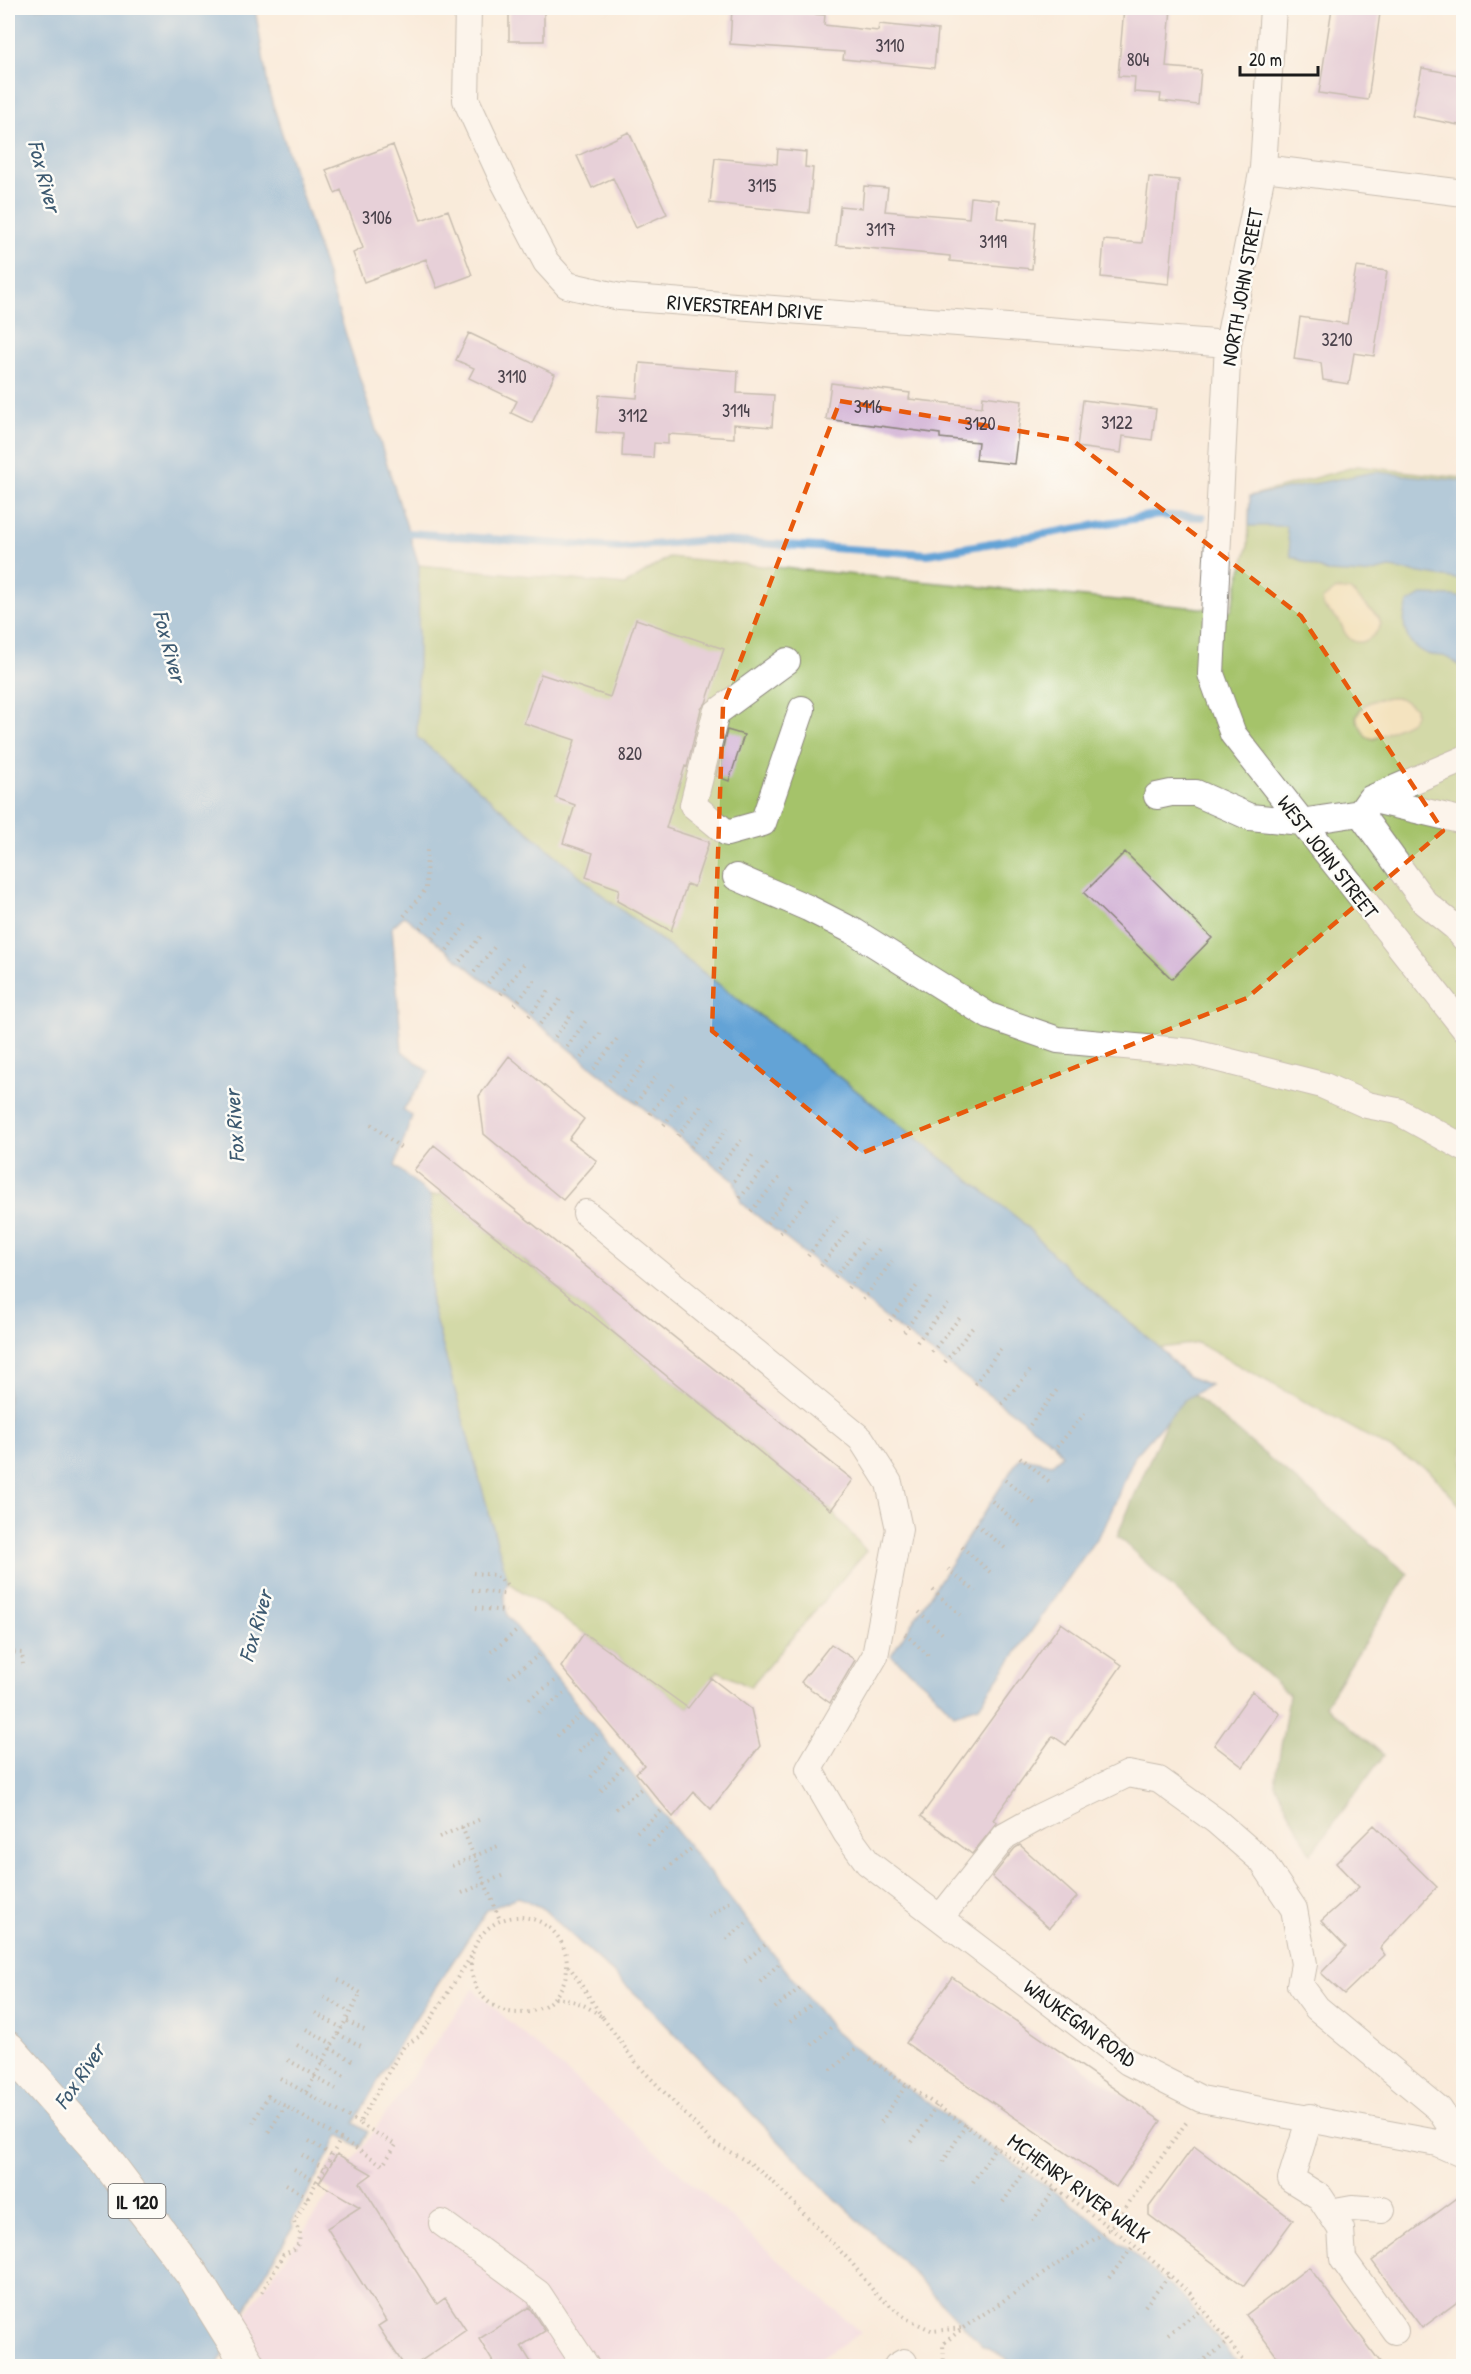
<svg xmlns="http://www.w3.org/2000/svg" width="1471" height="2374" viewBox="0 0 1471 2374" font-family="'Patrick Hand',sans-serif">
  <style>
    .built { fill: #eed0e7 }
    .green { fill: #a5c36b; stroke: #607044; stroke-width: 1.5 }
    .forest { fill: #84a95f; stroke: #50623e; stroke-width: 1.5 }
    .sand { fill: #eeda9e; stroke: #857b5d; stroke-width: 1.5 }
    .water { fill: #64a3d6; stroke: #406079; stroke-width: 1.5 }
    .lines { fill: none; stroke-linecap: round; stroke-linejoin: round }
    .stream { stroke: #64a3d6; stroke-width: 8 }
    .building { fill: #d0afd4 }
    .minor-casing { stroke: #8a847b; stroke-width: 28 }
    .major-casing { stroke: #8a847b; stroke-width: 35 }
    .path { stroke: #8a847b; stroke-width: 4; stroke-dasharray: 1.5 4.5; stroke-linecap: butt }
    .minor { stroke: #fff; stroke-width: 26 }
    .major { stroke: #fff; stroke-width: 33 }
    .marked { fill: none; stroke: #e8590c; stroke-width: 4.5; stroke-dasharray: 12 8; stroke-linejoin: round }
    .labels { text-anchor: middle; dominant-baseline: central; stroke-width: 5; stroke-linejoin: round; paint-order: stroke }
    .number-label { font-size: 18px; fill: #49414a }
    .shield { fill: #fdfcf7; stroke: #605f5e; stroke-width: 1.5 }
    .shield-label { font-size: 20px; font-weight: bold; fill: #1c1c1c }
    .street-label { font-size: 21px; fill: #1c1c1c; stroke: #fdfcf7 }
    .water-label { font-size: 22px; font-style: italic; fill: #3c5970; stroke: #fdfcf7 }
  </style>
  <rect width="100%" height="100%" fill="#fdfcf7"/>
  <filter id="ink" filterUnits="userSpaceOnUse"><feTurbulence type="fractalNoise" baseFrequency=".0167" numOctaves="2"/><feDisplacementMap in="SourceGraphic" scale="12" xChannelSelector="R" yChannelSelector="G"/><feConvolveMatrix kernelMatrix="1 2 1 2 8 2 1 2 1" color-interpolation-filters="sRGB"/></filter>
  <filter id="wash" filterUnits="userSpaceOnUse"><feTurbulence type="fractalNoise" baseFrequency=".008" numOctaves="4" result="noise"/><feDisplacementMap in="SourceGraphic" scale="24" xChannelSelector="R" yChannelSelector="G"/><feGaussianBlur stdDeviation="1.35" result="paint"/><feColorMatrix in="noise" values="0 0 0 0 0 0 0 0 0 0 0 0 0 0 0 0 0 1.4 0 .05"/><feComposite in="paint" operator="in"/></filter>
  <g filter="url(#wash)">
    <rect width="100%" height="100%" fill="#f9ebda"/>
    <path class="built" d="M473,1989L861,2333L807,2366H261L236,2328Z"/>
    <path class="green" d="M1357,466L1463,478V1509L1429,1470L1198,1343L1160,1348L1071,1273L1021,1221L815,1058L607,899L417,737L419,565L625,585L669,557L1231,611L1248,546L1250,496Z
      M443,1194L831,1510L866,1551L750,1687L718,1671L688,1708L584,1633L508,1582L431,1304V1196Z"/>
    <path class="forest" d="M1182,1385L1408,1574L1325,1705L1384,1755L1311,1854L1275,1784L1289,1695L1117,1536Z"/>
    <path class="sand" d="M1335,590H1350L1379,618L1381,624C1376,636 1360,650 1348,637C1343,632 1343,626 1339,621C1333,612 1324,613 1322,600Z
      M1392,698H1400L1415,708V714L1412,721L1374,739L1366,737L1356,718C1362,701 1375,699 1392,698Z"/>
    <path class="water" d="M8,8H255L269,92L419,565L417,737L607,899L815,1058L1021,1221L1071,1273L1160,1348L1187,1376L1210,1385L1184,1400L1135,1456L1105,1526L979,1706L954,1714L930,1689L891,1655L1020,1457L1052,1464L1062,1455L1054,1443L897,1327L751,1211L741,1202L734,1181L404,916L392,927L402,1051L429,1072L403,1110L412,1116L395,1166L431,1196V1304L508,1582L504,1594L507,1615L833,2030L876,2066L1090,2217L1184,2298L1240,2366H1013L1005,2357L982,2346L902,2261L825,2189L641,1999L541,1907L518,1897L487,1910L405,2034L354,2123L368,2132L360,2147L339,2135L292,2222L293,2227L256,2289L217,2366H8Z
      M1375,472L1463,481V580L1390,568L1364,574L1327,572L1291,556L1286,526H1249L1250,496Z
      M1422,595L1454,596L1463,598V668C1457,664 1450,658 1443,656C1437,655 1430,656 1425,653C1403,643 1400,621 1409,602Z"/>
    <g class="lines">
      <path class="stream" d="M408,533L619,548L706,540L928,554L1155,515L1202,517"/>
    </g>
    <g id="blocks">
      <path class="building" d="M509,8H544V41H509Z
        M732,8H760V10L825,15L824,25L878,31L879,24L938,30L934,68L843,59L844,52L730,44Z
        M1124,8H1171L1166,67L1201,70L1198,105L1160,101L1161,94L1134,92L1135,77L1118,76Z
        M1332,8L1380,13L1368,100L1319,93Z
        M1422,68L1464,76V126L1412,116Z
        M629,132L667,214L636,228L613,178L592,188L577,156Z
        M393,145L421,220L448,210L472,275L437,288L426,259L364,282L353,253L363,248L341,190L335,193L326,170Z
        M778,149L806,152L805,167L813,168L809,213L710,203L715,158L777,164Z
        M1149,177L1179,180L1169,284L1101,277L1104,240L1142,243Z
        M864,186L888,188L885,211L969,218L971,197L999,200L997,218L1036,222L1032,269L950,261V256L836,245L840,206L862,208Z
        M1356,267L1387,271L1374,356L1354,353L1349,384L1323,380L1321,363L1294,359L1300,317L1347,324Z
        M469,333L555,374L532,423L511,413L517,401L469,378L474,368L456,360Z
        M640,363L738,371L737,393L774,395L772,427L734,424V438L668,434V444L654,443L653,458L622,456L623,434L596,432L599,395L637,398Z
        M831,383L910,393L909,399L982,407L983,396L1022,401L1014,464L976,460L978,442L940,438V434L826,419Z
        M1083,400L1156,409L1152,440L1123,436L1121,453L1077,447Z
        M636,619L724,649L706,703L701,709L687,767L685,766L666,828L709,842L694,887L687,884L671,931L617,901L619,889L586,877L593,853L563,843L575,805L556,798L575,740L524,723L541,674L610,697Z
        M727,730L744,735L729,781L716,776Z
        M1125,852L1212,938L1172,979L1084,893Z
        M509,1056L584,1119L569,1139L597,1161L563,1200L484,1134L479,1096Z
        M434,1145L853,1480L831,1510L414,1170Z
        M1061,1623L1122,1665L1066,1745L1053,1736L993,1820L997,1823L972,1854L921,1816Z
        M584,1633L688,1708L711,1678L751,1709L760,1746L711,1809L694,1792L673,1817L636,1773L644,1765L561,1667Z
        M831,1644L855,1660L830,1703L801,1682Z
        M1252,1691L1280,1714L1243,1767L1214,1745Z
        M1374,1825L1437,1887L1380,1948L1385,1955L1344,1994L1321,1973L1346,1947L1321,1921L1359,1887L1336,1863Z
        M1020,1845L1077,1897L1049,1928L992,1877L1015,1848Z
        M952,1977L1161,2121L1116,2187L906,2043Z
        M1194,2146L1293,2220L1244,2286L1149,2215V2207Z
        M337,2154L372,2174L360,2183L437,2304L445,2298L466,2330L412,2367H405L378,2326L386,2321L327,2228L360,2207L319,2183Z
        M1464,2193V2297L1422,2328L1372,2261Z
        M1309,2267L1384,2367H1285L1246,2315Z
        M529,2307L545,2331L521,2346L534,2367H496L479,2339Z"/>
    </g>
  </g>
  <g filter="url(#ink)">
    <use href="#blocks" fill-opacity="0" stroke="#8a847b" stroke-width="1.5"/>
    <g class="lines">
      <g class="minor-casing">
        <path id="minor" d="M468,8L466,100L504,182L546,262L567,285L620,297L1228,344
          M1273,8L1263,168L1228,344L1211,674L1233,734L1464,1028
          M1263,168L1464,193
          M787,661L716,713L693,805L727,833L763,823L802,709
          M1157,796L1171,793H1196L1250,817L1301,822L1360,813L1370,799L1464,759
          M1370,799L1464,821
          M1360,813L1425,903L1456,928L1464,938
          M736,877L808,908L855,932L989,1016L1058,1040L1191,1052L1322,1085L1367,1105L1397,1111L1464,1148
          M586,1213L861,1439L889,1483L899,1529L875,1656L809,1769L846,1833L868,1863L1128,2062L1201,2099L1437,2143L1464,2155
          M940,1918L1005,1836L1039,1817L1128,1774L1159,1780L1216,1821L1262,1861L1294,1909L1304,1964L1300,1985L1317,2008L1439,2109L1464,2147
          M1310,2117L1291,2179L1320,2197L1341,2229L1343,2259L1395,2331
          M1330,2212L1352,2208L1382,2210
          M442,2223L538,2293L586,2366
          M897,2366L904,2362"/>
      </g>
      <g class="major-casing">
        <path id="major" d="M8,2048L95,2146L192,2274L249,2366"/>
      </g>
      <path class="path" d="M404,916L426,889L427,847
        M420,928L441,902
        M433,938L454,912
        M447,950L467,923
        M460,961L482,935
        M474,972L496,945
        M488,983L509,956
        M501,994L524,964
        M515,1005L537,977
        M529,1016L551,988
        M540,1024L562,997
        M555,1037L576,1008
        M567,1047L588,1018
        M581,1058L603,1030
        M594,1069L617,1039
        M609,1081L631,1052
        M623,1092L645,1062
        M636,1103L658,1074
        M650,1114L674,1083
        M371,1124L401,1148
        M664,1125L686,1094
        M678,1136L702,1104
        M691,1147L714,1118
        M705,1158L727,1129
        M718,1169L741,1140
        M734,1181L755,1152
        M740,1198L768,1163
        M751,1211L782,1175
        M767,1223L795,1184
        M780,1233L810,1197
        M808,1256L837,1217
        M821,1266L850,1228
        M835,1277L865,1239
        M848,1288L879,1249
        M863,1300L892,1261
        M890,1321L919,1283
        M904,1332L931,1294
        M917,1342L948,1304
        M932,1352L962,1315
        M945,1362L974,1326
        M975,1384L1001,1348
        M1002,1404L1030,1371
        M1030,1425L1057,1390
        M1057,1447L1085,1413
        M1020,1457L1051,1483
        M1005,1480L1038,1506
        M992,1501L1022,1528
        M976,1524L1006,1549
        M962,1547L991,1573
        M948,1569L976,1592
        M473,1573L495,1575L507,1585
        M472,1590L504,1594
        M933,1590L960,1615
        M476,1608L506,1611
        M919,1612L945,1636
        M905,1634L930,1657
        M8,1652L22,1653L23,1664
        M491,1652L518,1630
        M509,1677L539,1655
        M529,1699L558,1679
        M539,1713L567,1691
        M557,1736L583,1712
        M579,1752L599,1732
        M591,1777L613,1750
        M601,1791L624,1765
        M616,1809L642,1788
        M462,1827L500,1920
        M637,1832L661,1811
        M439,1837L483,1818
        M648,1845L672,1825
        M452,1866L498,1846
        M666,1869L691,1849
        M462,1893L506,1874
        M709,1917L731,1901
        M471 1965a48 48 0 1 1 96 0a48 48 0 1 1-96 0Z
        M726,1939L748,1922
        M745,1961L766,1944
        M760,1982L780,1963
        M324,1997L350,2012
        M555,1998C575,2000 587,2005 603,2018L569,1966
        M775,2008L800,1988
        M315,2013L342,2028
        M603,2018L637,2064L712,2142L750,2163L773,2182L851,2262L876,2294L907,2319L933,2331L963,2328
        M347,2021L368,2032
        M790,2022L812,2004
        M306,2029L332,2044
        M338,2034L361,2046
        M297,2045L323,2060
        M812,2045L831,2027
        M330,2048L353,2061
        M870,2059L1055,2188L1134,2245L1189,2292L1248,2366
        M288,2060L315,2075
        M322,2063L344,2076
        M831,2070L856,2049
        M314,2077L336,2089
        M280,2078L359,2123
        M306,2092L361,1993L335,1978
        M881,2122L907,2084
        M253,2123L268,2096L341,2139
        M269,2132L285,2106
        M309,2141L332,2155
        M912,2142L937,2105
        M302,2155L324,2168
        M943,2162L966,2125
        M294,2169L317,2182
        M973,2182L996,2146
        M286,2184L308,2197
        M1003,2202L1027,2168
        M1033,2221L1055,2188
        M1109,2278L1134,2245
        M262,2292L283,2255L294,2249L299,2243L300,2232L294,2222L341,2139L383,2165L396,2145L359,2123L404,2046L420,2036L472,1955
        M1145,2306L1169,2276
        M1168,2334L1202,2309
        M944,2366L943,2344L963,2328L1111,2228L1188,2120
        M1195,2366L1229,2342"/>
      <use href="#minor" class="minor"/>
      <use href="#major" class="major"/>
    </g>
  </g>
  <path d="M0 0H1471V2374H0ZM840,401L1072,440L1301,616L1443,831L1247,998L862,1153L712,1031L723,706Z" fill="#f9ebda" fill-opacity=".55" fill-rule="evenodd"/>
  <path class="marked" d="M840,401L1072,440L1301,616L1443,831L1247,998L862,1153L712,1031L723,706Z"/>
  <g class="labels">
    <g class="number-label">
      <text x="890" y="45">3110</text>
      <text x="1138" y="59">804</text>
      <text x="762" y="185">3115</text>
      <text x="377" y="217">3106</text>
      <text x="881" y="229">3117</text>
      <text x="993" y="241">3119</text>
      <text x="1337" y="339">3210</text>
      <text x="512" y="376">3110</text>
      <text x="868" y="406">3116</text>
      <text x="736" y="410">3114</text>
      <text x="633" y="415">3112</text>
      <text x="1117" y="422">3122</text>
      <text x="980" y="423">3120</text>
      <text x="630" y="753">820</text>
    </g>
    <rect class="shield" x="108.5" y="2184" width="57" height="34" rx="4.5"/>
    <g class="shield-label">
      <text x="137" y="2201">IL 120</text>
    </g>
    <g class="street-label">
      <text transform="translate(1242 287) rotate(-80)">NORTH JOHN STREET</text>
      <text transform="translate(745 307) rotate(4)">RIVERSTREAM DRIVE</text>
      <text transform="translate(1328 857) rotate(52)">WEST JOHN STREET</text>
      <text transform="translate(1080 2023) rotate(36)">WAUKEGAN ROAD</text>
      <text transform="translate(1079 2188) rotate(36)">MCHENRY RIVER WALK</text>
    </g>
    <g class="water-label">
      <text transform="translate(45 176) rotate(75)">Fox River</text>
      <text transform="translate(170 646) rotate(75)">Fox River</text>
      <text transform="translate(234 1126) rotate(-94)">Fox River</text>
      <text transform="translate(255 1626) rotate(-74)">Fox River</text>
      <text transform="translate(79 2076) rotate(-56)">Fox River</text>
    </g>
  </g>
  <rect width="1471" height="2374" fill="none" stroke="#fdfcf7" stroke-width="30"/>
  <path d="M1240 66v9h78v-9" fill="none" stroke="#1c1c1c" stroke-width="3"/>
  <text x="1249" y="66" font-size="18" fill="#1c1c1c" stroke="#fdfcf7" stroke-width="4.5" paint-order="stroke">20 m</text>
</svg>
